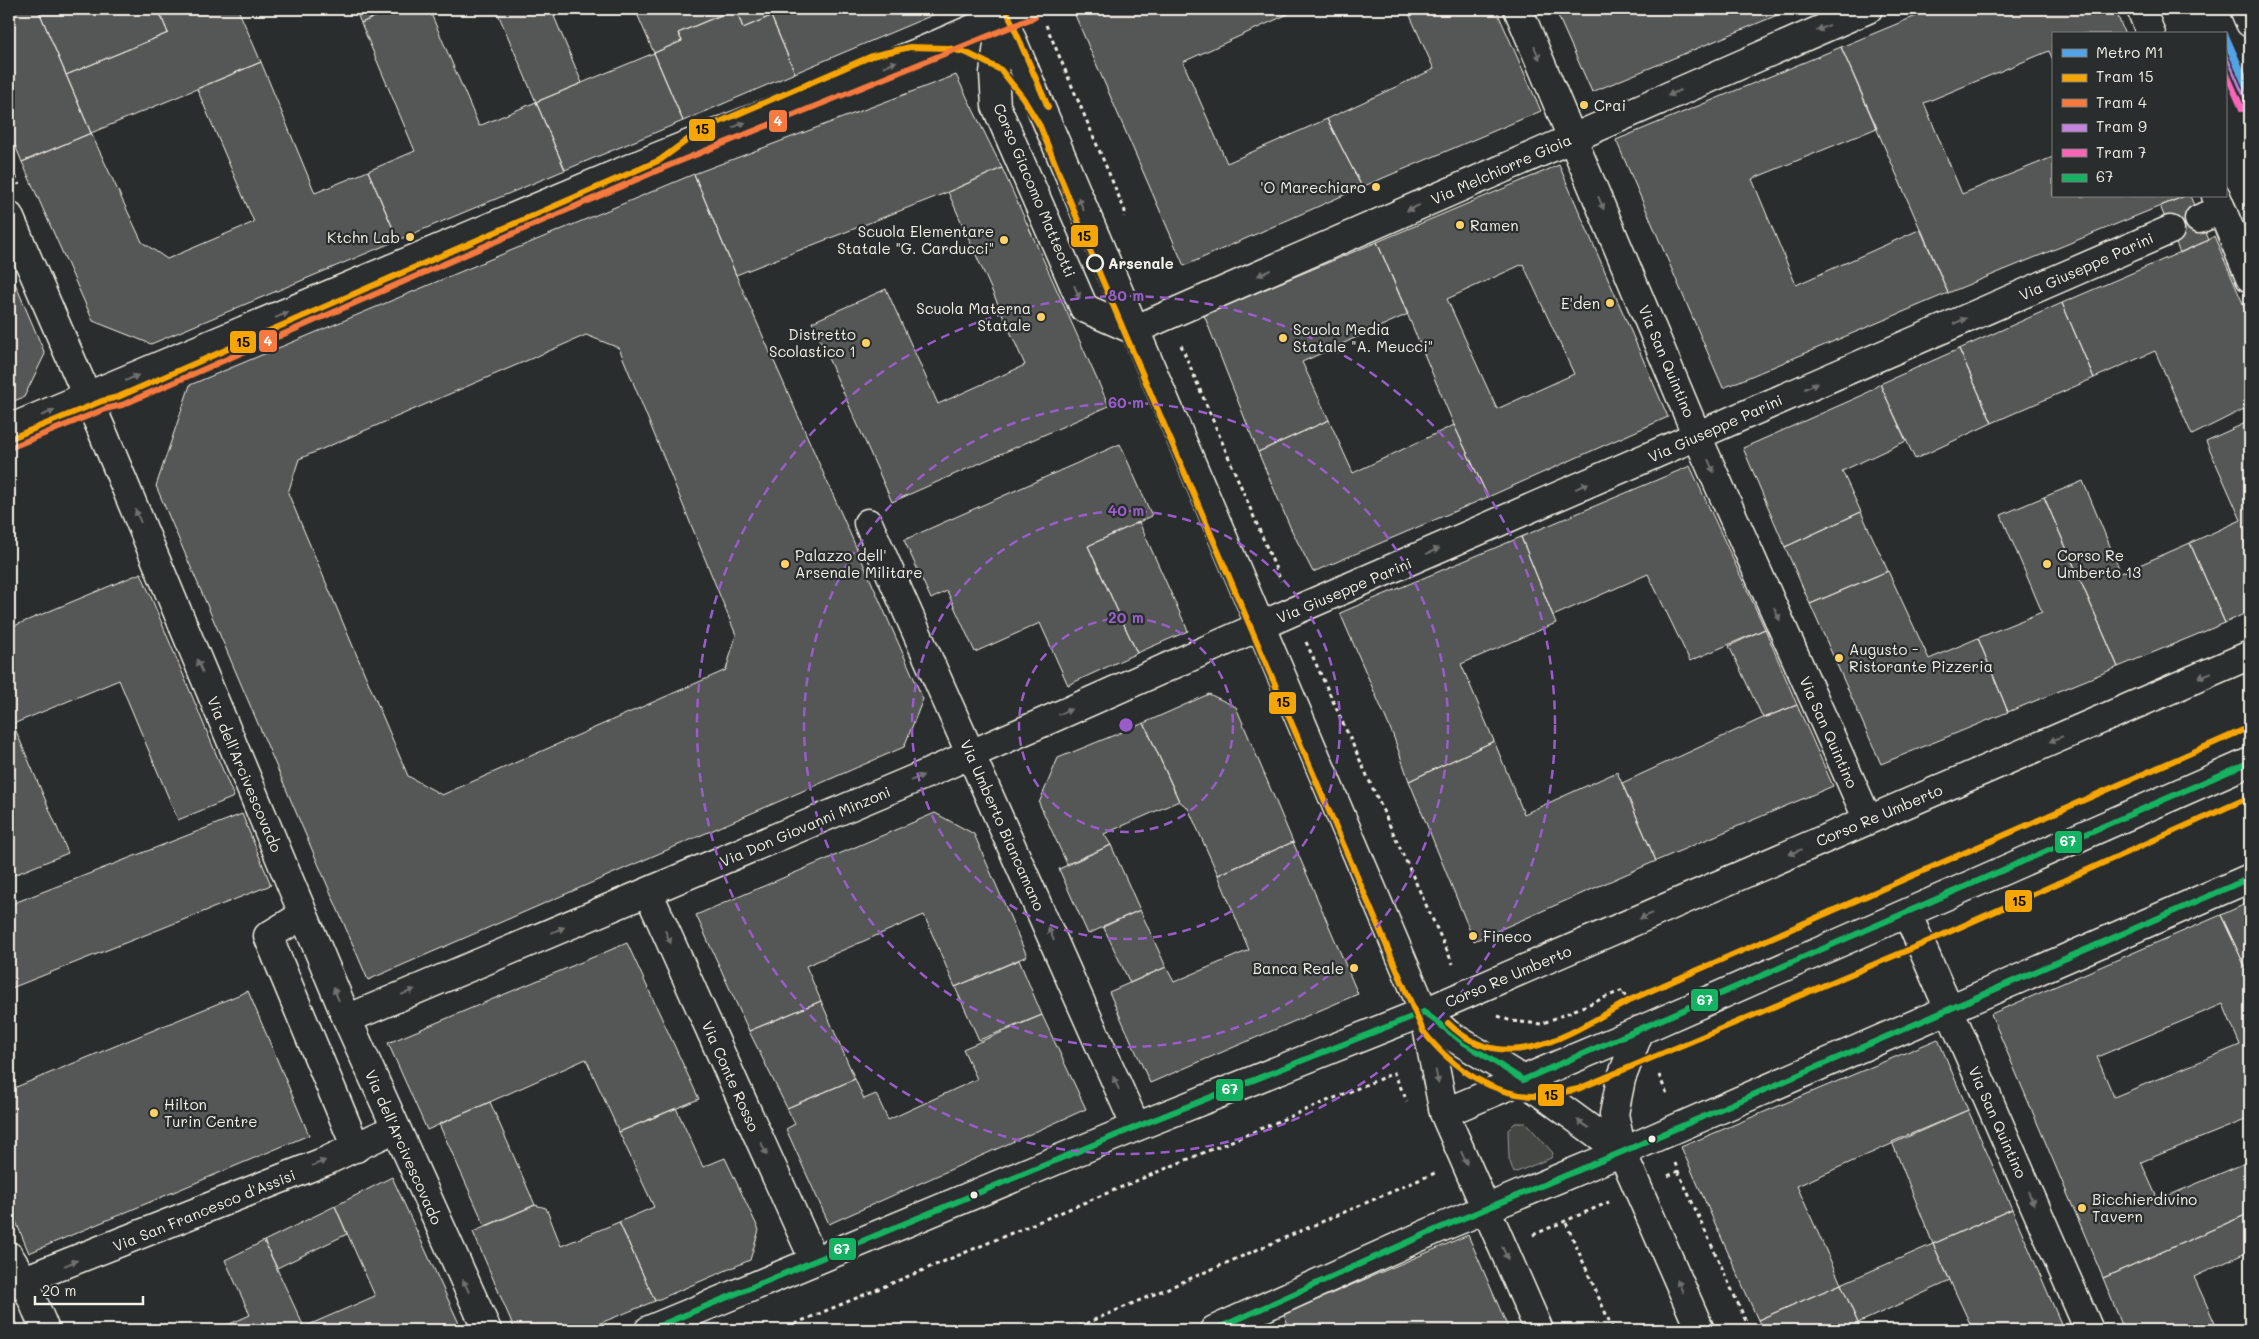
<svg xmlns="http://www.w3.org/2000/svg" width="2259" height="1339" viewBox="0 0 2259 1339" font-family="Mali,sans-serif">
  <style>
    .green { fill: #444645; stroke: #9c9c96 }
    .building { fill: #555756; stroke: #f4f1e8; fill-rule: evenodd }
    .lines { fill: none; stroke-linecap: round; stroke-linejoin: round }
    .minor-casing { stroke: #f4f1e8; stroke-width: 31 }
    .major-casing { stroke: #f4f1e8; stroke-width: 31 }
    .path { stroke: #f4f1e8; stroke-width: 3; stroke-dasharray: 4 4; stroke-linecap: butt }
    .minor { stroke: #2a2d2e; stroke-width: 28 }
    .major { stroke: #2a2d2e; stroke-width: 28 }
    .bus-1-casing { stroke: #2a2d2e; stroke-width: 10 }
    .bus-1 { stroke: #13b361; stroke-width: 6 }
    .tram-1-casing { stroke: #2a2d2e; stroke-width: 10 }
    .tram-2-casing { stroke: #2a2d2e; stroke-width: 10 }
    .tram-3-casing { stroke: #2a2d2e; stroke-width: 10 }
    .tram-4-casing { stroke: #2a2d2e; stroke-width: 10 }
    .tram-1 { stroke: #f7a600; stroke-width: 6 }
    .tram-2 { stroke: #f6793e; stroke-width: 6 }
    .tram-3 { stroke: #c483df; stroke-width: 6 }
    .tram-4 { stroke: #fa66b7; stroke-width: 6 }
    .metro-1-casing { stroke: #2a2d2e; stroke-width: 11 }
    .metro-1 { stroke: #53a3e8; stroke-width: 8 }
    .oneway { fill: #71726f }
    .ring { fill: none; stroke: #995dc9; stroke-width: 2.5; stroke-dasharray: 9 6 }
    .poi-dot { fill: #ffd166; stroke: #2a2d2e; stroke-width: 2 }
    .stop-dot { fill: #2a2d2e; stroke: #f4f1e8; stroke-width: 2.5 }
    .bus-dot { fill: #f4f1e8; stroke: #2a2d2e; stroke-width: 2 }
    .labels { text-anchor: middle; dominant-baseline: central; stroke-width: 4.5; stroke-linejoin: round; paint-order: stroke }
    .poi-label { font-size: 15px; fill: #f4f1e8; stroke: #2a2d2e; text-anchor: start }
    .street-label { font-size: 15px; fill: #f4f1e8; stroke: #2a2d2e }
    .stop-label { font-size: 15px; font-weight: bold; fill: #f4f1e8; stroke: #2a2d2e; text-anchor: start }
    .centre { fill: #995dc9; stroke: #2a2d2e; stroke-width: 2.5 }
    .ring-label { font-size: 15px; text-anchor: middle; font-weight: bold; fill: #995dc9; stroke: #2a2d2e; stroke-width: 4.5; stroke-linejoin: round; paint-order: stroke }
    .line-badge { stroke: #2a2d2e; stroke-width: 2 }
    .badge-label { font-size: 14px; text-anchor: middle; font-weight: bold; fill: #fff }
    .pale-badge-label { font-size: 14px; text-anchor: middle; font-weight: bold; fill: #111 }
  </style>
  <rect width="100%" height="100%" fill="#2a2d2e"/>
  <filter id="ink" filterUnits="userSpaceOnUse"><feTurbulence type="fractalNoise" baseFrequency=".02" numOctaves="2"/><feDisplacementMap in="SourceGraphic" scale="10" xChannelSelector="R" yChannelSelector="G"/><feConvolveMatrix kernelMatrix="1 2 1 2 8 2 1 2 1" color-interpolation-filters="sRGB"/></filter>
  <g filter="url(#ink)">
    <path class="green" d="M1515,1123H1526L1553,1153L1551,1158L1514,1173L1509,1159L1508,1130Z"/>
    <path class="building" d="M9,9H38L91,133L22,162L9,131Z
      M38,9H158L168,33L66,75Z
      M158,9H238L261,62L91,133L66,75L168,33Z
      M355,9H393L361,23Z
      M393,9H429L479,126L536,102L565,170L398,240L368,171L415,151L361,23Z
      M496,9H551L582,83L536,102Z
      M635,9H723L725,13L678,33L682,41L654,53Z
      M736,9H768L771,16L743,28Z
      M736,9L743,28L771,16L795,73L683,121L654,53L682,41L678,33Z
      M768,9H947L795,73Z
      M1090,9H1284L1286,15L1183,62L1227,163L1327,119L1362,187L1184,266L1075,15Z
      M1284,9H1300L1286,15Z
      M1407,9H1496L1541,111L1362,187L1327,119L1434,69Z
      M1555,9H1792L1592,92Z
      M1933,9H2115L2125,34H2053V60L2049,51L1924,103L1962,194L2053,157V196H2185L1948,293L1841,47Z
      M1841,47L1877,128L1752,179L1796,285L1921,229L1948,293L1723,388L1616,140Z
      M654,53L683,121L565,170L536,102Z
      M261,62L315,193L368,171L398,240L151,344L93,321L22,162L91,133L142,242L167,259L254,222L197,89Z
      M956,75L1002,168L948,192L736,275L694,174Z
      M1559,165L1668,417L1488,497L1454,425L1377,242ZM1523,264L1574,374L1497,409L1447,299Z
      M1002,168L1109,406L892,502L812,322L886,289L938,404L1025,365L948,192Z
      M694,174L736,275L923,699L904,747L368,980L156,486L190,385ZM586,335L619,348L736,635L726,670L442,795L408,776L288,493L299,459Z
      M2185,196H2190L2209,240L2180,253L2160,206Z
      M2214,236L2250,320V406L2192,435L2155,351L2094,378L2062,303L2209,240Z
      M1377,242L1408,314L1302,362L1329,420L1258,452L1204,315Z
      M9,269L45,354L24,397L9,403Z
      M2062,303L2094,378L1992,423L1959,349Z
      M1959,349L1992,423L1915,459L1880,384Z
      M1880,384L1906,441L1842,471L1861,512L1785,547L1743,448L1863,395Z
      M1329,420L1353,473L1454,425L1488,497L1313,572L1291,529L1258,452Z
      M2250,421V611L2225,623L2190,543L2241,520L2206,441Z
      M1120,444L1152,516L1088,546L1137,653L1068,685L1040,623L975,652L947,591L931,599L904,540Z
      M1690,466L1765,629L1690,661L1648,574L1553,616L1521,537Z
      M2083,481L2121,573L2190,543L2225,623L2118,667L2044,497Z
      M2044,497L2118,667L2008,712L1978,638L2042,612L2001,515Z
      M1861,512L1888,571L1810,604L1785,547Z
      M1139,522L1188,631L1137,653L1088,546Z
      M1521,537L1556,623L1461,664L1494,741L1409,781L1393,735L1340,613Z
      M1888,571L1929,659L1978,638L2008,712L1881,764L1810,604Z
      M141,573L234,797L178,820L119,680L13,724L68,853L9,877V628Z
      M1765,629L1797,705L1763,718L1729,646Z
      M1209,694L1236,707L1293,842L1218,875L1188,808L1179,801L1144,723Z
      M1797,705L1833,786L1656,861L1622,783L1763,718Z
      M1144,723L1179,801L1104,834L1111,845L1067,864L1039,803L1058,758Z
      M1494,741L1524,814L1617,772L1656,861L1474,941L1409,781Z
      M935,813L974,834L1027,956L955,987L924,915L806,966L821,1001L749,1031L696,915Z
      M242,814L271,885L9,989V905Z
      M1293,842L1358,994L1150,1083L1109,992L1166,967L1174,982L1249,950L1218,875Z
      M1111,845L1140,910L1088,934L1059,869Z
      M2250,902V977L2221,915Z
      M1140,910L1166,967L1130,983L1103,926Z
      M2221,915L2250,977V1118L2141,1162L2158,1200L2250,1161V1213L2103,1278L1991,1014ZM2223,1004L2240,1045L2114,1097L2097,1057Z
      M627,943L699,1099L619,1132L586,1059L427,1130L388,1043Z
      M1019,960L1042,1015L979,1040L955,987Z
      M248,991L309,1135L29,1253L9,1205V1090Z
      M821,1001L855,1079L787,1108L749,1031Z
      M1042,1015L1086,1109L829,1224L786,1129L795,1124L787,1108L855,1079L864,1099L876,1094L888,1120L977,1079L963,1049Z
      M1938,1039L1968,1110L1797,1186L1841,1284L1758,1320L1681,1147Z
      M490,1102L535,1205L485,1226L439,1124Z
      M676,1108L703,1167L725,1158L759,1230L750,1260L655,1301L619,1222L654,1207L619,1132Z
      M1968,1110L2012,1209L1933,1244L1892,1142Z
      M392,1177L462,1330H297L375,1296L335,1206Z
      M535,1205L546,1208L561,1246L619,1222L655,1301L583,1330H515L473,1232Z
      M335,1206L347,1234L277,1268L264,1241Z
      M2012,1209L2062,1326L2052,1330H1973L1933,1244Z
      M2250,1213V1251L2194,1277L2218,1330H2124L2103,1278Z
      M1468,1235L1509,1330H1290L1284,1314Z
      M264,1241L304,1327L297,1330H216L250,1315L225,1260Z
      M1933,1244L1950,1281L1858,1323L1841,1284Z
      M1841,1284L1861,1330H1763L1758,1320Z
      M9,1308L19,1330H9Z"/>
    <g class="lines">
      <g class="minor-casing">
        <path id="minor" d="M999,9L1424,1012L1444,1113L1539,1330
          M1518,9L1697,436L1868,820
          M2141,9L2151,34
          M1002,16L994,73L996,106L1084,308L1134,330
          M2216,196L2250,278
          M9,216L103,433L347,1019L487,1330
          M2199,219L2222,210
          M1134,330L1868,9
          M9,429L657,157L922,51L1018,9
          M868,523L1136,1127
          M648,892L814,1260
          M1907,913L2089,1330
          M303,915L268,936L356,1148
          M1424,1012L1448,1034L1523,1080L1622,1152L1700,1330
          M347,1019L931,772L1294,611L2170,230
          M1444,1113L1641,1030L2250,762
          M1622,1152L1614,1114L1621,1079L1640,1030
          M9,1256L24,1280L45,1330
          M9,1286L326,1161L396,1128
          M649,1330L1136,1127L1434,1008L2250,655
          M1214,1330L1435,1230L1622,1152L2250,878"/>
      </g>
      <g class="major-casing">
        <path id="major" d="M2244,9L2250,23"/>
      </g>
      <path class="path" d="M1046,25L1125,211L1124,217
        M9,161L19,185
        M1181,345L1281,581
        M1306,642L1453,964
        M1498,1016L1511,1021L1541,1024L1623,990L1627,1001
        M1659,1075L1668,1097
        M1678,1171L1750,1330
        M1668,1176L1678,1171L1675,1163
        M1566,1223L1613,1330
        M1533,1235L1609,1202
        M780,1330L1394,1073L1407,1101
        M1071,1330L1435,1173"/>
      <use href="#minor" class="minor"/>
      <use href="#major" class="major"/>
      <g class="bus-1-casing">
        <path id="bus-1" d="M1424,1012L1460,1040L1523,1080
          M1523,1080L2250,762
          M649,1330L1136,1127L1424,1012
          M1214,1330L1435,1230L1622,1152L2250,878"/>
      </g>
      <use href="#bus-1" class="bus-1"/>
      <g class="tram-1-casing">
        <path id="tram-1" d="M1006,9L1048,107
          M9,439L102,401L118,397L660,160L701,130L872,56L910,47L948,48L967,53L1001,70L1023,98L1040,126L1095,263L1423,1031C1452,1068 1495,1099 1544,1096C1555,1095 1567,1091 1578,1089L1920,945L2250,797
          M1448,1023C1507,1082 1575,1030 1632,999L2250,727"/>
      </g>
      <g class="tram-2-casing">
        <path id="tram-2" d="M12,447L105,409L122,405L663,168L1035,17"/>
      </g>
      <g class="tram-3-casing">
        <path id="tram-3" d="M2225,48L2250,106"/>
      </g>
      <g class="tram-4-casing">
        <path id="tram-4" d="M2225,70L2242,109"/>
      </g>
      <use href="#tram-1" class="tram-1"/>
      <use href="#tram-2" class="tram-2"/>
      <use href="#tram-3" class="tram-3"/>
      <use href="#tram-4" class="tram-4"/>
      <g class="metro-1-casing">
        <path id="metro-1" d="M2225,36L2250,93"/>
      </g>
      <use href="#metro-1" class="metro-1"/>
    </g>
    <defs><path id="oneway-solid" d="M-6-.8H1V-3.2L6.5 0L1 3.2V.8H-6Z" transform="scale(1.25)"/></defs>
    <g class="oneway">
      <use href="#oneway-solid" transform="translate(1823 28) rotate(156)"/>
      <use href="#oneway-solid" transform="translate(1537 53) rotate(67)"/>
      <use href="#oneway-solid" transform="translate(890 64) rotate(-22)"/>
      <use href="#oneway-solid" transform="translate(1674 93) rotate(156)"/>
      <use href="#oneway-solid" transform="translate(739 125) rotate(-22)"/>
      <use href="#oneway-solid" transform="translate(1601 203) rotate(67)"/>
      <use href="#oneway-solid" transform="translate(1081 204) rotate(-113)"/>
      <use href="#oneway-solid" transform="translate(1413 208) rotate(156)"/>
      <use href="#oneway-solid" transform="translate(1264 273) rotate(156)"/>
      <use href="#oneway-solid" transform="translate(1077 292) rotate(67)"/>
      <use href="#oneway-solid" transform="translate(282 315) rotate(-23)"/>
      <use href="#oneway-solid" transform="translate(1960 321) rotate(-24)"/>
      <use href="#oneway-solid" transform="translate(132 378) rotate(-23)"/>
      <use href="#oneway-solid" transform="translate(1811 386) rotate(-24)"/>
      <use href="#oneway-solid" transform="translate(48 413) rotate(-21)"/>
      <use href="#oneway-solid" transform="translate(1711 466) rotate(66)"/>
      <use href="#oneway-solid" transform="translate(1582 486) rotate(-24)"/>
      <use href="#oneway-solid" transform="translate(138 516) rotate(-113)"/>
      <use href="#oneway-solid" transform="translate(1433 551) rotate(-24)"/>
      <use href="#oneway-solid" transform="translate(1777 614) rotate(66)"/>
      <use href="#oneway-solid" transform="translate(200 666) rotate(-113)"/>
      <use href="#oneway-solid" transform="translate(2205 675) rotate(157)"/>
      <use href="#oneway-solid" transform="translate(1065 712) rotate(-23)"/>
      <use href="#oneway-solid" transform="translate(2056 739) rotate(157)"/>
      <use href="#oneway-solid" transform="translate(917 778) rotate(-23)"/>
      <use href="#oneway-solid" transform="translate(1795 852) rotate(157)"/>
      <use href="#oneway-solid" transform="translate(1646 916) rotate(157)"/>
      <use href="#oneway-solid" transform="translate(558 930) rotate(-23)"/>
      <use href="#oneway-solid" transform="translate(1051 934) rotate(-114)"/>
      <use href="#oneway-solid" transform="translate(668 937) rotate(66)"/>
      <use href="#oneway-solid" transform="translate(408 992) rotate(-23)"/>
      <use href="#oneway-solid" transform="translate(336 994) rotate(-113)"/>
      <use href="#oneway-solid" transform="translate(1437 1077) rotate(79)"/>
      <use href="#oneway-solid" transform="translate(1116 1083) rotate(-114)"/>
      <use href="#oneway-solid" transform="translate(1583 1124) rotate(-145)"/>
      <use href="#oneway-solid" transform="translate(764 1149) rotate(66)"/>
      <use href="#oneway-solid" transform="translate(1464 1158) rotate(66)"/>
      <use href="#oneway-solid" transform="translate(319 1163) rotate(-22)"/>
      <use href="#oneway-solid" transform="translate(2031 1198) rotate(66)"/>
      <use href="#oneway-solid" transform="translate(1505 1253) rotate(66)"/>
      <use href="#oneway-solid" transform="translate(71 1263) rotate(-22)"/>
      <use href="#oneway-solid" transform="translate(466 1286) rotate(-115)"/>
      <use href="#oneway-solid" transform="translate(1680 1286) rotate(-114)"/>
    </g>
  </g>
  <g class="ring">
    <circle cx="1126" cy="725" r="107"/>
    <circle cx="1126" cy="725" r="214"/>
    <circle cx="1126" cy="725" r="322"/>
    <circle cx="1126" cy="725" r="429"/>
  </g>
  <g class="poi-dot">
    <circle cx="1584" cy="105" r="5"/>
    <circle cx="1376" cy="187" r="5"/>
    <circle cx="1460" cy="225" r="5"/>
    <circle cx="410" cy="237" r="5"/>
    <circle cx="1004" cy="240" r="5"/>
    <circle cx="1610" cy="303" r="5"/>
    <circle cx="1041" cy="317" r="5"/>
    <circle cx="1283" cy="338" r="5"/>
    <circle cx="866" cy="343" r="5"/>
    <circle cx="785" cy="564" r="5"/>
    <circle cx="2047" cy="564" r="5"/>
    <circle cx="1839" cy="658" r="5"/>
    <circle cx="1473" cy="936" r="5"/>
    <circle cx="1354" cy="968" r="5"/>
    <circle cx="154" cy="1113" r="5"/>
    <circle cx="2082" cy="1208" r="5"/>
  </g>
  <circle class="stop-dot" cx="1095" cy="263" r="8"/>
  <g class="bus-dot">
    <circle cx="1652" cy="1139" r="4.5"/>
    <circle cx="974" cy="1195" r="4.5"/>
  </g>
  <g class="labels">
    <g class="poi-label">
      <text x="1594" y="105">Crai</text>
      <text x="1366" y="187" text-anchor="end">'O Marechiaro</text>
      <text x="1470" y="225">Ramen</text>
      <text x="994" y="231" text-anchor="end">Scuola Elementare<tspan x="994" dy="17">Statale "G. Carducci"</tspan></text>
      <text x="400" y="237" text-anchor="end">Ktchn Lab</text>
      <text x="1600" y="303" text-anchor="end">E'den</text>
      <text x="1031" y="308" text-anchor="end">Scuola Materna<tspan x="1031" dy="17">Statale</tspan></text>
      <text x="1293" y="329">Scuola Media<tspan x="1293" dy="17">Statale "A. Meucci"</tspan></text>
      <text x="856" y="334" text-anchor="end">Distretto<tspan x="856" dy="17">Scolastico 1</tspan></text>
      <text x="795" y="555">Palazzo dell'<tspan x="795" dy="17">Arsenale Militare</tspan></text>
      <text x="2057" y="555">Corso Re<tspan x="2057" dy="17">Umberto 13</tspan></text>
      <text x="1849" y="649">Augusto -<tspan x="1849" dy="17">Ristorante Pizzeria</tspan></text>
      <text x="1483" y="936">Fineco</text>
      <text x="1344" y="968" text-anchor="end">Banca Reale</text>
      <text x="164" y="1104">Hilton<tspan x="164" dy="17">Turin Centre</tspan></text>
      <text x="2092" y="1199">Bicchierdivino<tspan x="2092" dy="17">Tavern</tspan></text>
    </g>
    <g class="street-label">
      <text transform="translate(1501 169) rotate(-24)">Via Melchiorre Gioia</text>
      <text transform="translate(1035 190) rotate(67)">Corso Giacomo Matteotti</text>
      <text transform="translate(2086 266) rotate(-24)">Via Giuseppe Parini</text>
      <text transform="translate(1667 361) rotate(67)">Via San Quintino</text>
      <text transform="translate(1715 428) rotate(-24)">Via Giuseppe Parini</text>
      <text transform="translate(1344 590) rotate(-23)">Via Giuseppe Parini</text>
      <text transform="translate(1829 732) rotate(66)">Via San Quintino</text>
      <text transform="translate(245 774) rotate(67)">Via dell'Arcivescovado</text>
      <text transform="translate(1879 815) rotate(-23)">Corso Re Umberto</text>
      <text transform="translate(1003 825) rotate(66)">Via Umberto Biancamano</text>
      <text transform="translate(805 826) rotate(-23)">Via Don Giovanni Minzoni</text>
      <text transform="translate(1508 976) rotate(-23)">Corso Re Umberto</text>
      <text transform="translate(731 1076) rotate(66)">Via Conte Rosso</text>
      <text transform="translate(1998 1122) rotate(66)">Via San Quintino</text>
      <text transform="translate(404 1147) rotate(66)">Via dell'Arcivescovado</text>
      <text transform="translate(204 1210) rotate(-22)">Via San Francesco d'Assisi</text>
    </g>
    <g class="stop-label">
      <text x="1108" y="263">Arsenale</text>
    </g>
  </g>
  <circle cx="1126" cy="725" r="8" class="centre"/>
  <g class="ring-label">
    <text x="1126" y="301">80 m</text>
    <text x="1126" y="408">60 m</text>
    <text x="1126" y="516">40 m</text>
    <text x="1126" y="623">20 m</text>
  </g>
  <g class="line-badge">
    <rect x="768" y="109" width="20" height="24" rx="5" fill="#f6793e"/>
    <rect x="688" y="118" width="28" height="24" rx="5" fill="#f7a600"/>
    <rect x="1070" y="224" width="29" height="24" rx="5" fill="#f7a600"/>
    <rect x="258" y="329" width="20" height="24" rx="5" fill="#f6793e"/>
    <rect x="229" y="330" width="28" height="24" rx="5" fill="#f7a600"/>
    <rect x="1268" y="691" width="29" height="24" rx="5" fill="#f7a600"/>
    <rect x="2054" y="830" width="29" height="24" rx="5" fill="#13b361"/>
    <rect x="2004" y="889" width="29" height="24" rx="5" fill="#f7a600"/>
    <rect x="1690" y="988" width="29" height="24" rx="5" fill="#13b361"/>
    <rect x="1215" y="1078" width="29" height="24" rx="5" fill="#13b361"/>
    <rect x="1537" y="1083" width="28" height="24" rx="5" fill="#f7a600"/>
    <rect x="828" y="1237" width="29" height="24" rx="5" fill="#13b361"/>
  </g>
  <g class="badge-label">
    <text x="778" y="126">4</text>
    <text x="268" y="346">4</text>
    <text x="2068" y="846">67</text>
    <text x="1705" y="1005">67</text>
    <text x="1230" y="1094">67</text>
    <text x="842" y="1254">67</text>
  </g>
  <g class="pale-badge-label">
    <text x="702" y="134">15</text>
    <text x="1084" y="241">15</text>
    <text x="243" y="347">15</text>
    <text x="1283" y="707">15</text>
    <text x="2019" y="906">15</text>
    <text x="1551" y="1100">15</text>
  </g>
  <rect width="2259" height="1339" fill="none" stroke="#2a2d2e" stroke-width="30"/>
  <rect x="15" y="15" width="2229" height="1309" fill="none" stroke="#f4f1e8" stroke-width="2" filter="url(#ink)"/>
  <rect x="2052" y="32" width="175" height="165" fill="#2a2d2e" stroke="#7b7b78"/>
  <rect x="2062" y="49" width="25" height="8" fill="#53a3e8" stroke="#7b7b78"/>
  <text x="2096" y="58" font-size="15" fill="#f4f1e8">Metro M1</text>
  <rect x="2062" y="74" width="25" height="8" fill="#f7a600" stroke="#7b7b78"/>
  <text x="2096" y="82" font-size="15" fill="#f4f1e8">Tram 15</text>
  <rect x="2062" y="99" width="25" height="8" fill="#f6793e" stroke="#7b7b78"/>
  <text x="2096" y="108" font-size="15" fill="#f4f1e8">Tram 4</text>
  <rect x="2062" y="124" width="25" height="8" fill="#c483df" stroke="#7b7b78"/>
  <text x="2096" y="132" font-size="15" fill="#f4f1e8">Tram 9</text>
  <rect x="2062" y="149" width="25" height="8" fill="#fa66b7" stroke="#7b7b78"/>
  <text x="2096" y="158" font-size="15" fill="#f4f1e8">Tram 7</text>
  <rect x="2062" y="174" width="25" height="8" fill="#13b361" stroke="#7b7b78"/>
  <text x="2096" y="182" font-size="15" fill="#f4f1e8">67</text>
  <path d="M35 1296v8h108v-8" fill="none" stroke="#f4f1e8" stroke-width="2.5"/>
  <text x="42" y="1296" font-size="15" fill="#f4f1e8" stroke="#2a2d2e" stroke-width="4" paint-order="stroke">20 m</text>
</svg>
